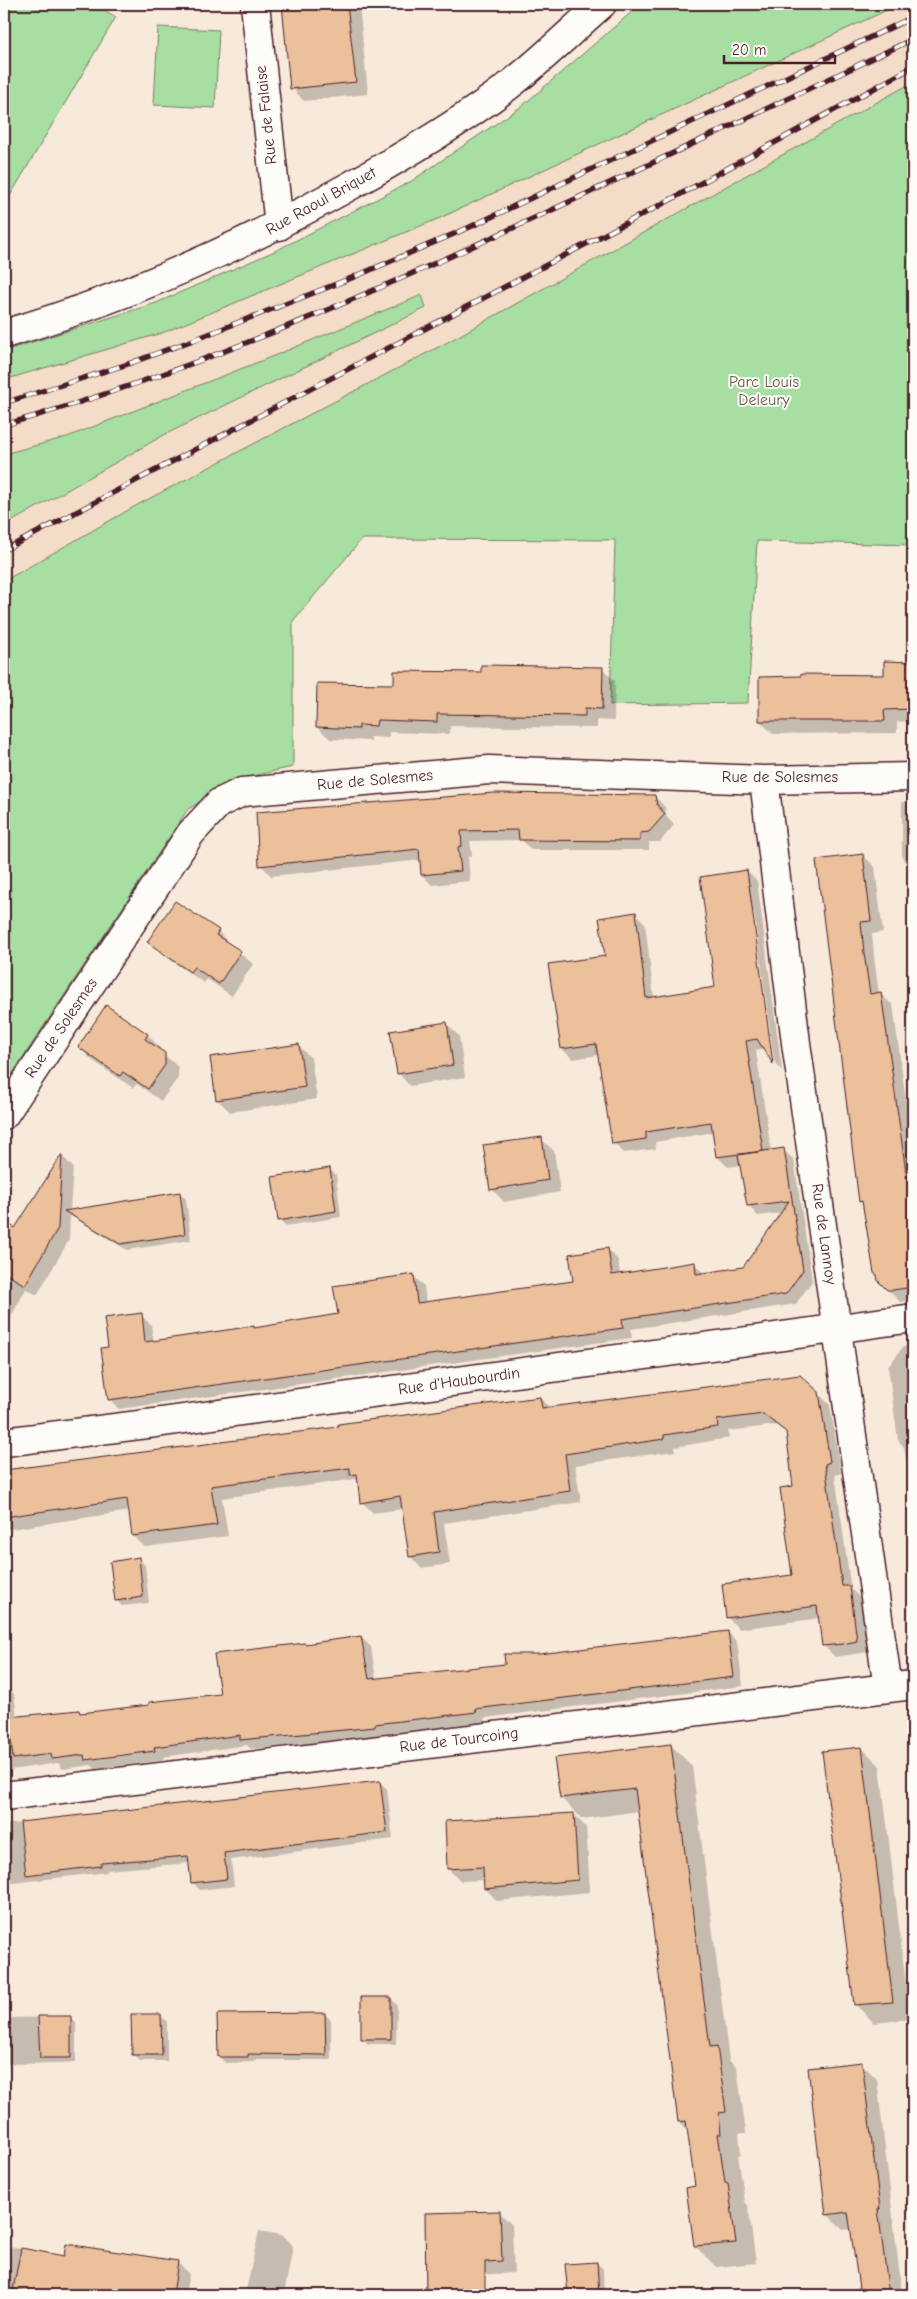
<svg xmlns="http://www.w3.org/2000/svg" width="917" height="2299" viewBox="0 0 917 2299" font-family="'Comic Neue',sans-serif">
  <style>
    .built { fill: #f4ddc8 }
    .green { fill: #a7dea1; stroke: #787e66 }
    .shadow { fill: #0003; fill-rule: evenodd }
    .building { fill: #ebc09b; stroke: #4a1f2b }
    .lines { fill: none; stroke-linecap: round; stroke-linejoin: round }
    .minor-casing { stroke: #4a1f2b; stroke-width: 31 }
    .tertiary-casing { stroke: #4a1f2b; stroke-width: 31 }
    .minor { stroke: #fdfcf7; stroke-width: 28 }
    .tertiary { stroke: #fdfcf7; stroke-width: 28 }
    .rail-casing { stroke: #4a1f2b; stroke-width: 5.5 }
    .rail { stroke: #fdfcf7; stroke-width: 4; stroke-dasharray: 11; stroke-linecap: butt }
    .labels { text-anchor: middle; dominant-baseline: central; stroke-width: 4; stroke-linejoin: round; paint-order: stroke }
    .street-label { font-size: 16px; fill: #4a1f2b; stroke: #fdfcf7 }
    .park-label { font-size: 16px; fill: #66584e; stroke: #fdfcf7 }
  </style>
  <rect width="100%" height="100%" fill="#f8eadb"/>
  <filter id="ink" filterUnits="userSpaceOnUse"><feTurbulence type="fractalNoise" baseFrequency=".02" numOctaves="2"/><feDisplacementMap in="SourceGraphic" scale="10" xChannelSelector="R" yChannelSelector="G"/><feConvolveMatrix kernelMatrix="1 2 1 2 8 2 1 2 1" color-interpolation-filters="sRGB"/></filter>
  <g filter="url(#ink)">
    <path class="built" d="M641,4H913V82L444,344L139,504L4,581V526L164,435L426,308L422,295L266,359L67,437L4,454V351L156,303L277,250L410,182L522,106Z"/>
    <path class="green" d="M4,4H94L116,17L4,206Z
      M641,4H900L440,218L162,333L4,380V351L156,303L277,250L410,182L522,106Z
      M158,27L219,30L215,108L154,105Z
      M913,82V545L757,541L748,703L610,705L615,540L362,539L293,621V767L238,779L188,809L4,1086V581L139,504L444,344Z
      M422,295L426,308L164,435L4,526V454L67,437L266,359Z"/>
    <path class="shadow" d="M283,4H359L368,94L304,101L292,88Z
      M886,663H913V721L897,722V733L773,734L760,721L886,676Z
      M602,668L615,681L614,721L597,720V728L450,726L449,734L389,732V738L371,737V741L330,739L317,727L395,685Z
      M655,797L665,807L667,817L674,825L660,842H649V850H531L522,840L470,841L472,856L468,857L470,881L432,885L422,875L421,860L271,876L261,865Z
      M902,802H913V869L902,858Z
      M863,855L875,867L883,932L872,934L875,965L879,993L893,1005L913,1154V1189L906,1191L913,1241V1300L900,1302L879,1280L864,1205L861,1201L818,861Z
      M747,871L757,881L782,1071L765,1049L756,1051L771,1151L783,1150L794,1160L812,1281L796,1304L631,1329L632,1338L119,1409L109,1399L110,1348L141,1315L151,1325L154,1342L254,1327L255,1329L339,1315L413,1276L424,1286L426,1303L574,1282L608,1250L618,1260L620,1274L694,1263L704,1273L743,1268L782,1213L758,1216L748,1205L741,1165L728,1167L718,1157L714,1132L655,1142L656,1149L624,1153L614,1143L599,1055L573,1059L562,1049L606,957L635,913L645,923L654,998L716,988ZM754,911L774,1060L771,1057L752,912Z
      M176,902L218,931L230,945L253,964L232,996L207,979L204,983L162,954L149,942Z
      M106,1007L148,1035L160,1048L159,1050L178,1067V1078L161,1101L137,1084L133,1088L92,1060L79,1047Z
      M446,1023L459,1036L465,1077L410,1086L398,1073Z
      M298,1045L311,1058L317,1099L230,1112L217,1099Z
      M541,1139L554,1151L560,1192L504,1202L492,1189Z
      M62,1156L73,1167L70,1211L180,1193L186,1199L191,1240L127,1250L70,1215L69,1240L37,1295L26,1289L4,1330V1223L15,1230Z
      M329,1169L336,1175L341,1217L285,1226L279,1220Z
      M913,1345V1477L908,1471L904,1447L898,1440L888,1367L903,1347Z
      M818,1393L830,1405L841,1473L835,1475L851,1589L861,1599L868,1652L835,1657L823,1645L820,1618L739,1629L727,1617L794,1576L795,1487L788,1434L776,1425L728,1431L729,1438L675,1447V1451L575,1465L581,1502L444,1523L450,1564L421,1568L410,1556L403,1509L373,1513L362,1502L359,1482L356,1479L222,1498L228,1536L145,1547L133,1536L130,1511L4,1530V1471L340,1428L540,1398L550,1408Z
      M139,1559L145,1565L149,1603L122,1606L116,1600Z
      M728,1632L737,1642L743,1686L484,1718L486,1722L384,1734V1737L251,1749L247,1745L163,1757L164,1760L96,1769L91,1765L63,1769L58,1763L4,1771V1684L14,1694L17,1717L79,1711L82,1714L151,1707L221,1695L215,1655L361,1637L371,1647L376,1679L507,1665L539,1655Z
      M671,1745L692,1766L729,2060L737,2068L746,2133H739L741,2154L738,2155L745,2202L748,2205L756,2263L716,2267L695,2246L696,2187L689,2131L679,2122L639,1811L582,1819L561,1798Z
      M862,1748L880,1766L910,2019L874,2023L856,2005Z
      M380,1782L387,1789L393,1839L231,1860L234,1886L200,1890L192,1882L190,1863L107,1870V1872L4,1884V1825Z
      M573,1814L586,1827L590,1892L497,1901L485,1888V1880L461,1881L448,1869Z
      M391,1998L397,2005L396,2044H368L362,2038Z
      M325,2014L331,2020V2060H254V2062L225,2063L219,2056Z
      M160,2015L167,2022V2061H140L134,2055Z
      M70,2017L76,2023V2063L4,2064V2018Z
      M861,2063L877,2079L902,2295H861L852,2229L843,2230L827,2214Z
      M499,2212L512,2225L514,2273L471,2275Z
      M259,2231L282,2235L293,2246L284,2295H245Z
      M4,2246L65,2257L178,2263L189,2274L185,2295H4Z
      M597,2263L603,2269L604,2295H570L567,2266Z"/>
    <path class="building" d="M282,4H347L356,82L290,89Z
      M884,661L913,662V709L884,710L885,721H759V677L801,676V674L884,675Z
      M481,665L603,667L602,709L585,708V716L437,714V722L377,720L376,726L359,725V729L316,727L317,683L394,684V671L481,672Z
      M494,793L655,795L657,805L665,814L649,832L640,833V841L519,840L518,830L461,831L462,846L458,847L461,871L421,875L419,849L259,866L256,812Z
      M863,854L871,921L861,922L864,953L870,994L881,992L913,1223V1287L893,1290H887L878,1281L877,1275L874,1273L862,1201L859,1202L816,860Z
      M747,870L773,1064L757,1039L746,1041L763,1151L716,1157L711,1122L646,1132V1139L612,1144L596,1044L561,1049L548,964L605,956L599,918L636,912L646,998L715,987L700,877Z
      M175,901L219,930L216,935L241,951L219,984L194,967L190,972L147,942Z
      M106,1005L148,1034L145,1039L165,1053V1065L148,1089L123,1072L120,1076L78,1047Z
      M447,1022L453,1065L397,1074L390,1031Z
      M299,1044L305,1087L216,1100L210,1057Z
      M542,1137L548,1180L490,1190L483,1145Z
      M784,1148L803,1270L786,1294L622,1319L623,1328L108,1400L101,1348L108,1347L104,1318L142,1313L145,1342L254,1326V1328L338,1314L333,1286L414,1274L417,1303L573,1281L569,1254L608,1248L612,1275L695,1262L696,1274L743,1267L789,1201L747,1206L738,1155Z
      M62,1154L58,1228L25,1285L4,1273V1221L15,1228Z
      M330,1168L336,1211L278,1221L272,1177Z
      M180,1192L185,1234L120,1244L64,1211Z
      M800,1375L819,1392L830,1462L825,1464L842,1586H850L857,1641L843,1644L822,1646L817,1606L726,1618L722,1584L792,1575L780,1488L793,1486L786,1432L763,1414L717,1420L718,1427L664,1435V1439L565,1454L570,1491L434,1512L439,1552L409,1557L400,1496L360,1503L357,1474L350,1475V1468L211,1486L217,1525L132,1536L127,1499L4,1517V1470L338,1427V1424L540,1397L542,1408Z
      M139,1557L143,1597L115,1601L110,1562Z
      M728,1631L734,1677L475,1709L477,1712L375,1724V1727L240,1740V1735L154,1747L155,1751L85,1760L84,1755L52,1759L51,1754L13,1759L9,1717L79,1710L80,1713L149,1705V1702L220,1694L214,1654L305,1643V1644L361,1636L369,1679L505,1664L504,1654H539Z
      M671,1744L710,2047L717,2046L726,2112L719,2113L721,2134H718L725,2182L728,2183L736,2243L694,2246L686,2188L695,2186L686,2121L678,2122L635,1789L560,1798L554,1758Z
      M862,1747L893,2002L854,2005L822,1751Z
      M380,1781L387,1832L224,1853L227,1879L191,1883L188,1856L101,1863V1866L26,1875L20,1822Z
      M574,1813L578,1880L484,1889L483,1867L447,1869L445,1821Z
      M361,1997H391V2039H361Z
      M325,2013L326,2055L248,2054V2057H218L217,2014Z
      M131,2014H161L162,2055H132Z
      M38,2016H71V2058H40Z
      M862,2062L880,2209H878L889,2295H860L848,2212L826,2215L808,2068Z
      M500,2211L502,2261L485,2262V2295H426L425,2213Z
      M66,2244L178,2261L173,2295H40L13,2290L21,2248L64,2256Z
      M597,2262L599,2295H568L565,2264Z"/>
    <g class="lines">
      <g class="minor-casing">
        <path id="minor" d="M255,4L279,226
          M764,780L796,1043L888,1688
          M4,1115L191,833L219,803L242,792L489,770L764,780L913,777
          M4,1442L155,1423L913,1318
          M4,1796L913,1685"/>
      </g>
      <g class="tertiary-casing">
        <path id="tertiary" d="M4,334C124,299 239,248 348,187C404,156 460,123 511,84C543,59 572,30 602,4"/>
      </g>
      <use href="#minor" class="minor"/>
      <use href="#tertiary" class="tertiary"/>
      <g class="rail-casing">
        <path id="rail" d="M4,403L128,364L196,339L354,277L470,227L913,17
          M4,425C210,367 405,279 599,188C704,139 808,89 913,39
          M4,550L668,201L913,67"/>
      </g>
      <use href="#rail" class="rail"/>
    </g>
  </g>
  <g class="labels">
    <g class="street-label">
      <text transform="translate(266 115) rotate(-96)">Rue de Falaise</text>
      <text transform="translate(321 201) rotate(-29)">Rue Raoul Briquet</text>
      <text x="780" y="777">Rue de Solesmes</text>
      <text transform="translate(375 780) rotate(-5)">Rue de Solesmes</text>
      <text transform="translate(61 1028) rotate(-56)">Rue de Solesmes</text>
      <text transform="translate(824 1234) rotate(82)">Rue de Lannoy</text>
      <text transform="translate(459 1381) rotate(-8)">Rue d'Haubourdin</text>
      <text transform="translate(459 1740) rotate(-7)">Rue de Tourcoing</text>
    </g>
    <g class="park-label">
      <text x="764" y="382">Parc Louis<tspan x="764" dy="18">Deleury</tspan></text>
    </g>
  </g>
  <rect width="917" height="2299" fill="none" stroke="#fdfcf7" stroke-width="20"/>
  <rect x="10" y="10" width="897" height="2279" fill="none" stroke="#4a1f2b" stroke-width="2" filter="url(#ink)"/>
  <path d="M724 55v8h111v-8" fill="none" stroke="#4a1f2b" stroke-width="2.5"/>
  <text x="732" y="55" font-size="15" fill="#4a1f2b" stroke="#fdfcf7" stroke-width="4" paint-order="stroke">20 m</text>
</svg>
